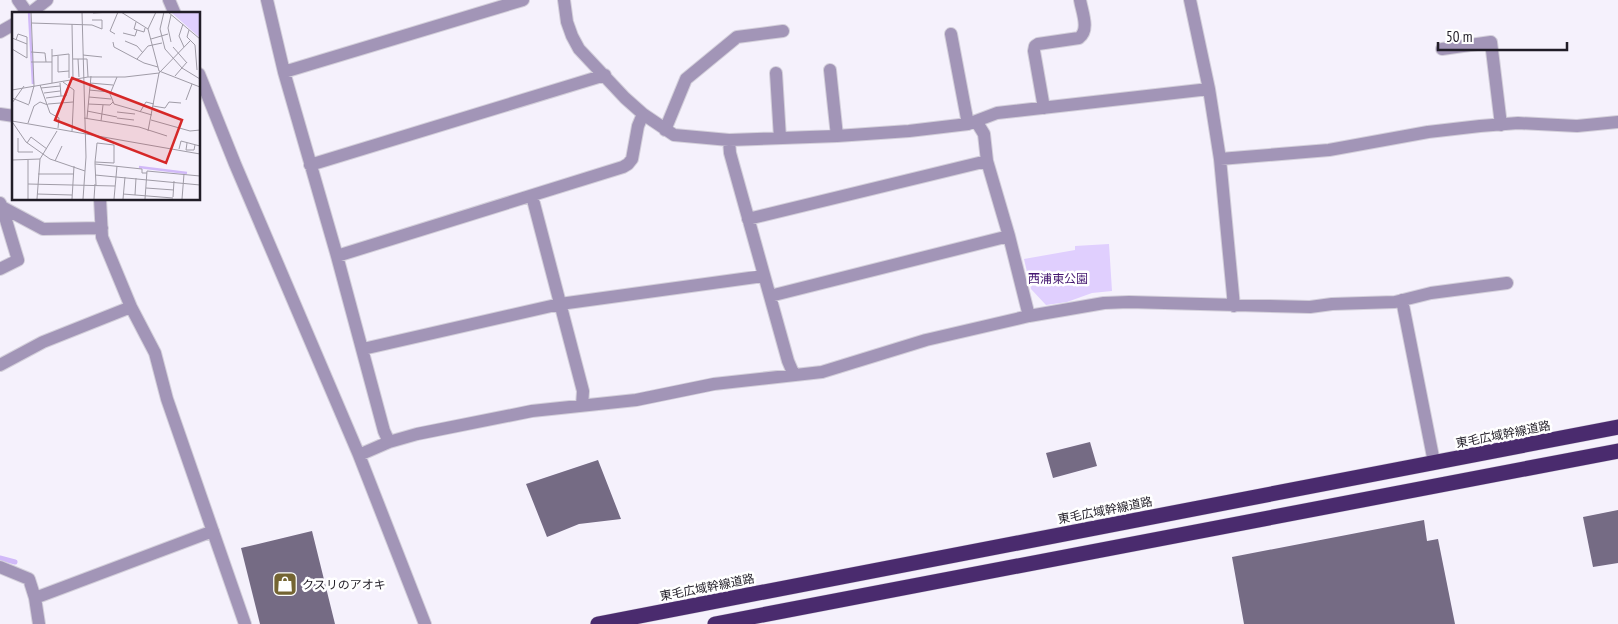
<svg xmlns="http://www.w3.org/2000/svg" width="1618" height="624" viewBox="0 0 1618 624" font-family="'PT Sans Narrow','Noto Sans JP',sans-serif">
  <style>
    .green { fill: #e0cffe }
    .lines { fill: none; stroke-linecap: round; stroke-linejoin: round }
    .stream { stroke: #d1b9f8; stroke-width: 5 }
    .building { fill: #756b84 }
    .minor-casing { stroke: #d3cfda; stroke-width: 14 }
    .highway-casing { stroke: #d3cfda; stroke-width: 16 }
    .minor { stroke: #a295b7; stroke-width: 12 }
    .highway { stroke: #4a2b6e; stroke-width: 15 }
    .labels { text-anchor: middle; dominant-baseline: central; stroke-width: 5; stroke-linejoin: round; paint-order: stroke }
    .park-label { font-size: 12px; fill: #451871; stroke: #fff }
    .street-label { font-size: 12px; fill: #211d27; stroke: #fff }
    .poi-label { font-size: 12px; fill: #211d27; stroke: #fff; text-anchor: start }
    .inset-river { fill: none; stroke: #d1b9f8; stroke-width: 2.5 }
    .inset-road { fill: none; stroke: #a09ca7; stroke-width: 1 }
    .view { fill: #d62828; fill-opacity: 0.15; stroke: #d62828; stroke-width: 2.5 }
    .inset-edge { fill: none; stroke: #211d27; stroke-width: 2.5 }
  </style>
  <rect width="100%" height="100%" fill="#f5f1fc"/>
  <path class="green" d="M1109,244L1112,291L1092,293L1067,302L1046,305L1031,289L1024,259L1075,250V246Z"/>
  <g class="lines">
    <path class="stream" d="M0,558L15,562"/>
  </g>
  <path class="building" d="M1090,442L1097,466L1053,478L1046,453Z
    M598,460L621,519L579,524L547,537L526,484Z
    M1618,510V563L1593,567L1583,517Z
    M1424,520L1427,541L1438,539L1455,624H1244L1232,557Z
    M312,531L335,624H260L241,548Z"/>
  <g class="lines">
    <g class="minor-casing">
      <path id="minor" d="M18,0L28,14
        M169,0L175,14
        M267,0L284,72L337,256L384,431L389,442
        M564,0L567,22L572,36L579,49L625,98L643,114L674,135L729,140L837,136L909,131L968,124L997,113L1209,89
        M1190,0L1209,89L1220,159L1234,306
        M29,14L47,0
        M0,32L14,24
        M951,34L968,124
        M1442,49L1491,42L1501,125
        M830,70L837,136
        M284,72L523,0
        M776,73L780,138
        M199,74L235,164L359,455L425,624
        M1044,108L1034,51L1035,46L1038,44L1079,38C1090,30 1082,12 1080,0
        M0,114L14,116
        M976,121L984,134L987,161L1009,236L1029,316
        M665,130L686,79L737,37L783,31
        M729,140L730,153L788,361L794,375
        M1220,159L1329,150L1428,132L1480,126L1518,123L1577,126L1618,122
        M310,165L605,75
        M532,196L583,391L582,406
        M100,199L102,237L131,307L155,353L167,399L245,624
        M0,203L2,207L43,229L102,228
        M748,219L987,161
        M337,256L623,167L628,164L632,159L638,126L643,114
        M0,269L18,260L2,207
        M770,296L1009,236
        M1402,300L1434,462
        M363,349L560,304L764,276
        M0,365L43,342L131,307
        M359,455L389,442L417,434L532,411L636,400L714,384L822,372L926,340L1029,316L1104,303L1129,302L1310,307L1332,304L1395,302L1431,293L1507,283
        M0,567L29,579L35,598L39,624
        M35,598L213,531"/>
    </g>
    <g class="highway-casing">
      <path id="highway" d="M598,624L1618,427
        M715,624L1618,451"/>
    </g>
    <use href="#minor" class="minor"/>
    <use href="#highway" class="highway"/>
  </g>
  <defs>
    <g id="shop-square" transform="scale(1.25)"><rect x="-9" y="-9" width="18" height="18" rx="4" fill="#746432" stroke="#fff"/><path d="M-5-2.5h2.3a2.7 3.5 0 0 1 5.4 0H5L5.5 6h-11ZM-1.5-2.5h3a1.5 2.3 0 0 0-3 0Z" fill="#fff"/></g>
  </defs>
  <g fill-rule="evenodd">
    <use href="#shop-square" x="285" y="584"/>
  </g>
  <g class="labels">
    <g class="park-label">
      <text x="1058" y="278">西浦東公園</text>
    </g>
    <g class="street-label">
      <text transform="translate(1503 434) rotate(-11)">東毛広域幹線道路</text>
      <text transform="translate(1105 510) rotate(-11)">東毛広域幹線道路</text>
      <text transform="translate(707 587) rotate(-11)">東毛広域幹線道路</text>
    </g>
    <g class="poi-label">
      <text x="302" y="584">クスリのアオキ</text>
    </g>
  </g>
  <g transform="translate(12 12)">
    <rect width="188" height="188" fill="#f5f1fc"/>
    <path d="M159,0H187V25L161,2Z" fill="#e0cffe"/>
    <path class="inset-river" d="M17,0L21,72M127,155L175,161"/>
    <path class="inset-road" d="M70,0L74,145L71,187M109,0L136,17M144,0L136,17L147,59L188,75M152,0L148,17L153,37L170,56L188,67M156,0L188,27M81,1L99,0M124,10L122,17L132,20L133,16M19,11L80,13L90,17V8H80M60,12L61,67M171,12L167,24L172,35M177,18L175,25L183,33L185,58M111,21L123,24L125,18M103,22L98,19L106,0M0,26L15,32M139,27L156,22M4,28L6,22L15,25V46M113,29L125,34L131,41M101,30L102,35L132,51L146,55M159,30L156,16L159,3M161,35L175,51M0,37L15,46M40,37V71M19,40L33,41L34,50M71,43L90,45M40,44L57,42V66M46,44V60L57,59M61,47H75L76,65M66,47L67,65M125,47L136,34L150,31M19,50H40M163,64L175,50M105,65L98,82L102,92L140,103M51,70L62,78L60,119M48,71L49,84H54L55,80M78,71L101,73M28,73L38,101L47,106L46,116M29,76L48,74M0,78L76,65H113L147,61L178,29M77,78L98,80M32,81L48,79M77,85L99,87M0,86L17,93M34,86L49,84M174,88L180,72M0,91L12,74M17,92L22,74L19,0M36,92L61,90M76,92L98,93L101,90M141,94L153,96L157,90L169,91M75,99L105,105M105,100L123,102M128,100L134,90L142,92M72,106L127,115L155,124M75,106L79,64M105,106L122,108M139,108L178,119L188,118M0,109L188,142M89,109L91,93M1,111L14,130L38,147L73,159M16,111L22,94L28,90L36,93M136,119L147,61M6,126V140H21M15,131L19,125L35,137M175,131L174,138H182L183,133M167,137L169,129L188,134M0,148L28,147M0,148V127M43,149L50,134M83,150L102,151V133L85,131L84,141L83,150V152L84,173M83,152L130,157V161H135M26,162H62M83,163L104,165L105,154M16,172L103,174M134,176L162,178M25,182L60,183M111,182L161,186M123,183L124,166M161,185L162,169M16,187V148M25,187L28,147L45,119M60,187L62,154M82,187L83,172M102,187L104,165L188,173M111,187L113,165M133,187L135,159L188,164M170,187L172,162"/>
    <path class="view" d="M60,66L170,108L154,151L43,108Z"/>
    <rect width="188" height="188" class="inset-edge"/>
  </g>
  <path d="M1438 42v8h129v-8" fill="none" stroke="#211d27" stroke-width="2.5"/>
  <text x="1446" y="42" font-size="15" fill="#211d27" stroke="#ffffff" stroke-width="4" paint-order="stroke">50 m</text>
</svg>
